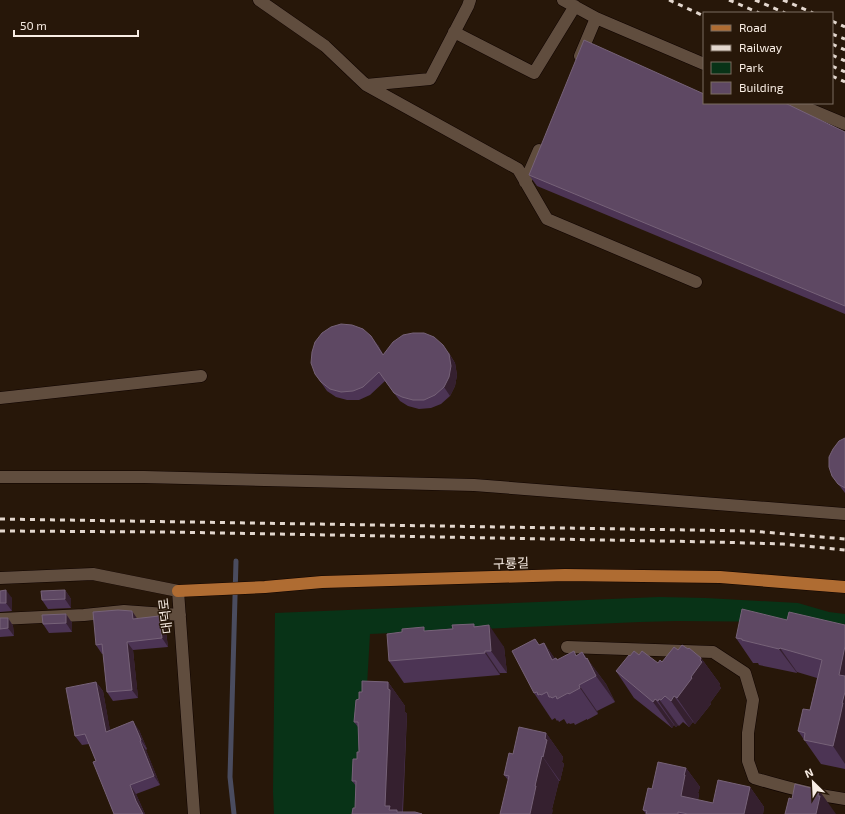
<svg xmlns="http://www.w3.org/2000/svg" width="845" height="814" viewBox="0 0 845 814" font-family="'Exo 2','Noto Sans KR',sans-serif">
  <style>
    .green { fill: #083317 }
    .lines { fill: none; stroke-linecap: round; stroke-linejoin: round }
    .stream { stroke: #4a4c5f; stroke-width: 5 }
    .minor-casing { stroke: #0f0300; stroke-width: 13 }
    .major-casing { stroke: #0f0300; stroke-width: 13 }
    .minor { stroke: #604d3e; stroke-width: 12 }
    .major { stroke: #af6c32; stroke-width: 12 }
    .rail { stroke: #e3d7ce; stroke-width: 3; stroke-dasharray: 5 5; stroke-linecap: butt }
    .wall { fill: #4c3454 }
    .shaded-wall { fill: #35202f }
    .building { fill: #5e4863; stroke: #766278 }
    .labels { text-anchor: middle; dominant-baseline: central; stroke-width: 3; stroke-linejoin: round; paint-order: stroke }
    .street-label { font-size: 13px; fill: #f8ede4; stroke: #271709 }
  </style>
  <rect width="100%" height="100%" fill="#271709"/>
  <path class="green" d="M659,597L706,598L798,603L829,612L845,614V624L803,622L677,621L640,622L370,634L360,806V814H274L273,792L275,613Z"/>
  <g class="lines">
    <path class="stream" d="M234,814L230,777L236,561"/>
    <g class="minor-casing">
      <path id="minor" d="M259,0L325,46L366,85L518,169L547,219L696,282
        M563,0L596,18L704,64
        M454,32L534,73L575,6
        M580,56L596,18
        M366,85L430,79L468,6L470,0
        M795,103L845,124
        M525,182L539,150
        M0,398L201,376
        M0,477H144L474,485L845,514
        M0,578L93,574L178,591L194,814
        M0,619L84,615L124,611L180,615
        M567,647L713,652L745,673L753,700L748,733V761L754,778C784,787 814,795 845,799"/>
    </g>
    <g class="major-casing">
      <path id="major" d="M178,591L265,587L322,582L565,575L720,577L845,587"/>
    </g>
    <use href="#minor" class="minor"/>
    <use href="#major" class="major"/>
    <path class="rail" d="M669,0L704,16
      M729,0L759,13
      M755,0L785,13
      M783,0L813,13
      M832,21L845,27
      M832,34L845,39
      M832,44L845,50
      M832,55L845,61
      M832,66L845,72
      M832,76L845,82
      M0,519L751,531L845,539
      M0,531L166,532L715,542L783,544L845,550"/>
  </g>
  <path class="wall" d="M704,103L845,132V314L537,186L529,175Z
    M378,345L383,355L449,353L455,363L457,375L455,386L450,396L441,404L431,408L419,409L408,406L400,401L385,381L370,395L359,400H347L336,397L327,391L315,374Z
    M845,438V493L832,476Z
    M65,590L71,599V608L48,609L42,600Z
    M0,591L12,598V611L0,612Z
    M132,611L137,619L165,625L168,647L133,650L138,698L113,701L107,692L103,654H102L96,645Z
    M66,614L72,623V632L49,633L43,624Z
    M0,618H8L13,626L14,636L0,637Z
    M787,620L845,625V769L821,764L798,731L810,710L817,678L797,672V673L759,665L758,663H753L736,638Z
    M476,626L504,647L507,673H500V675L404,683L389,661L426,631Z
    M535,639L539,645L544,643L555,659L558,660L577,655L582,652L606,684L615,702L597,711L598,714L587,720V719L575,725L574,723L570,724L569,723L567,724L564,719L559,722L558,720L557,721L555,718L552,720L534,693Z
    M688,649L701,658L720,684L719,685L721,688L710,703L711,704L695,724L693,722L689,727L683,722L679,726L678,725L676,727L674,725L672,728L634,698L616,671L630,656L639,655L658,663L662,662L678,650Z
    M362,681L388,682L405,706V712L407,714L403,812H415L422,814H352L353,808H355L356,786L352,781L353,759H357V752H359L358,727L354,722L356,700L359,699V692H362Z
    M96,682L103,691L110,731L139,730L147,749L146,750L160,785L136,794L145,814H114L96,761L89,744L82,745L75,736Z
    M546,733L563,757L562,762L564,764L560,781H559L552,809L553,811L508,780L504,775L513,754Z
    M686,768L700,787L698,793L699,794L698,800L713,803L750,787L764,807L763,814H646L643,810L652,789Z"/>
  <path class="shaded-wall" d="M371,336L378,345L389,364L383,355Z
    M443,345L455,363L457,375L455,386L450,396L444,387Z
    M6,590L12,598V611L6,603Z
    M65,590L71,599V608L65,599Z
    M132,611L138,620L133,619Z
    M66,614L72,623V632L66,623Z
    M159,616L165,625L168,647L162,638Z
    M8,618L13,626L14,636L8,628Z
    M489,625L504,647L507,673L491,651Z
    M127,642L133,650L138,698L132,690Z
    M544,643L562,669L552,660Z
    M845,646V684L839,675Z
    M780,648L797,672V673L779,649Z
    M485,651L500,673V675L485,653Z
    M582,652L606,684L615,702L596,676Z
    M701,658L720,684L719,685L721,688L710,703L711,704L695,724L677,698L691,677L700,660Z
    M96,682L103,691L112,741L106,732Z
    M388,682L405,706V712L407,714L402,814H390L385,806Z
    M579,685L597,711L598,714L580,688Z
    M845,692V764L833,746Z
    M674,696L693,722L689,727L671,701Z
    M655,699L674,725L672,728L653,702Z
    M659,699L678,725L676,727L658,701Z
    M133,721L139,730L147,749L141,740Z
    M546,733L563,757L562,762L564,764L560,781L543,757Z
    M140,741L146,750L160,785L154,776Z
    M542,756L559,781L552,809L553,811L552,814H530L535,786Z
    M686,768L700,787L698,793L699,794L695,814L681,796Z
    M130,785L136,794L145,814H143L136,801Z
    M750,787L764,807L763,814H744Z
    M819,790L836,814H816L818,796Z"/>
  <path class="building" d="M584,40L704,94V103H785L845,132V306L529,175Z
    M341,324L352,325L363,329L371,336L383,355L393,342L403,335L413,333H424L434,337L443,345L449,354L451,366L449,377L444,387L435,395L424,400H413L402,397L394,393L379,372L363,387L353,391L341,392L330,389L321,382L315,374L311,363L312,352L315,342L322,333L331,327Z
    M845,438V488L838,484L832,476L829,467V457L833,449L839,441Z
    M6,590V603H0V591Z
    M65,590V599L42,600L41,591Z
    M742,609L787,620L789,612L845,625V646L839,675L845,676V692L842,703H843L840,717L833,746L804,740L805,733L798,731L803,709L810,710L822,660L780,648L779,649L742,640V639L736,638Z
    M118,610L132,611L133,619L159,616L162,638L127,642L132,690L107,692L102,644L96,645L93,612Z
    M66,614V623L43,624L42,615Z
    M0,618H8V628L0,629Z
    M474,624V627L489,625L491,651H485V653L389,661L387,634L402,632V629L424,627V631L453,629L452,625Z
    M535,639L539,645L544,643L552,660L556,658L557,660L574,651L576,656L582,652L586,659L587,658L596,676L579,685L580,688L569,694L568,693L557,699L556,696L552,698L551,697H549L547,692L541,695L540,694L538,695L537,692L534,693L512,651Z
    M682,645L688,649L689,648L701,658L700,660L702,662L691,677L692,678L677,698L674,696L671,701L665,696L661,700L659,699L658,701L655,699L653,702L616,671L629,655L630,656L634,651L639,655L642,651L658,663L660,660L662,662L674,647L678,650Z
    M362,681L388,682V689L390,690L385,806H390L389,810H397V812H415L422,814H352L353,808H355L356,781H352L353,759H357V752H359L358,722H354L356,700L359,699V692H362Z
    M96,682L106,732L133,721L141,740L140,741L154,776L130,785L136,801L143,814H114L93,762L96,761L85,734L75,736L66,688Z
    M519,727L546,733L545,739L547,740L543,757L542,756L535,786H536L530,814H500L509,776L504,775L509,753L513,754Z
    M658,762L686,768L684,775H685L681,796L713,803L718,780L750,787L744,814H688L678,812V814H646L647,811L643,810L648,788L652,789Z
    M795,784L819,790L818,796H820L816,814H785L789,798L792,799Z"/>
  <g class="labels">
    <g class="street-label">
      <text transform="translate(511 563) rotate(-2)">구룡길</text>
      <text transform="translate(165 616) rotate(-97)">대덕로</text>
    </g>
  </g>
  <rect x="703" y="12" width="130" height="92" fill="#271709" stroke="#7b6d61"/>
  <rect x="711" y="25" width="20" height="6" fill="#af6c32" stroke="#7b6d61"/>
  <text x="739" y="32" font-size="12" fill="#f8ede4">Road</text>
  <rect x="711" y="45" width="20" height="6" fill="#e3d7ce" stroke="#7b6d61"/>
  <text x="739" y="52" font-size="12" fill="#f8ede4">Railway</text>
  <rect x="711" y="62" width="20" height="12" fill="#083317" stroke="#7b6d61"/>
  <text x="739" y="72" font-size="12" fill="#f8ede4">Park</text>
  <rect x="711" y="82" width="20" height="12" fill="#5e4863" stroke="#7b6d61"/>
  <text x="739" y="92" font-size="12" fill="#f8ede4">Building</text>
  <g transform="translate(813 782) rotate(336)" stroke="#271709" stroke-width="3" paint-order="stroke">
  <path d="M0-3L7 15L0 10L-7 15Z" fill="#f8ede4"/>
  <text y="-6" font-size="11" font-weight="bold" text-anchor="middle" fill="#f8ede4">N</text>
  </g>
  <path d="M14 30v6h124v-6" fill="none" stroke="#f8ede4" stroke-width="2"/>
  <text x="20" y="30" font-size="12" fill="#f8ede4" stroke="#271709" stroke-width="3" paint-order="stroke">50 m</text>
</svg>
